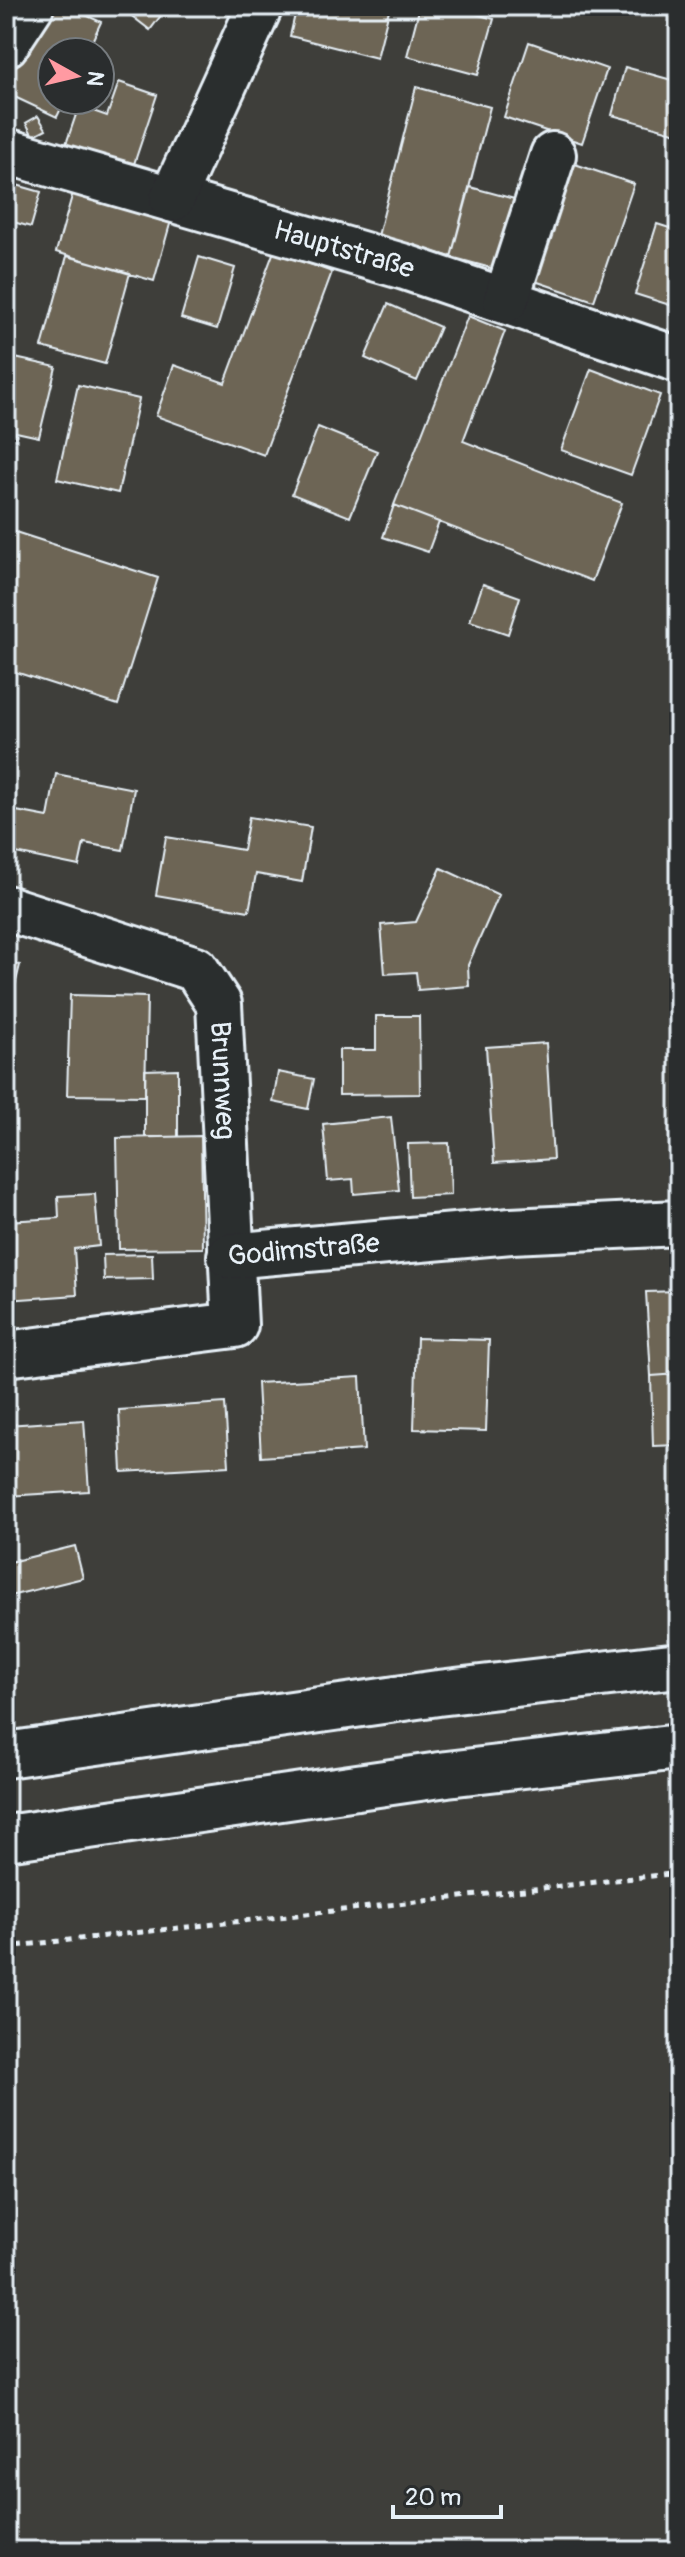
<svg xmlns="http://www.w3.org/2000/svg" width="685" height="2557" viewBox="0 0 685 2557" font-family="Pangolin,sans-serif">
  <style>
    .building { fill: #6d6555; stroke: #e8f1f8; stroke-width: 2 }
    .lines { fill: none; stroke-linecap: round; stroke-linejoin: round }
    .minor-casing { stroke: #e8f1f8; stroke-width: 50 }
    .highway-casing { stroke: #e8f1f8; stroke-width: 50 }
    .path { stroke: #e8f1f8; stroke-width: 5; stroke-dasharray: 6 6; stroke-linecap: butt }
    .minor { stroke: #2a2d2e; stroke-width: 44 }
    .highway { stroke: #2a2d2e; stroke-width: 44 }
    .labels { text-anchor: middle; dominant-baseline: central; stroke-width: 6; stroke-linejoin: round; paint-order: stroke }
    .street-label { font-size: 28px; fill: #e8f1f8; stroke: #2a2d2e }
  </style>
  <rect width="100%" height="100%" fill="#3e3e3a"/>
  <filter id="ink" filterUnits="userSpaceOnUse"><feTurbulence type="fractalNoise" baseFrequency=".0125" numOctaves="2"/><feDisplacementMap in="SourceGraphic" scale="16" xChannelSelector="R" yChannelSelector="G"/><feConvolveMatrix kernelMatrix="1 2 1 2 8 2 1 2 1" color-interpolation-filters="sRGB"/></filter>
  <g filter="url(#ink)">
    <path class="building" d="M43,6H66L101,22L87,52H52V100H65L57,117L6,93V85Z
      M119,6H168L150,30Z
      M297,6H390L377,58L290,36Z
      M420,6H447L494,19L478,75L407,56Z
      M529,42L607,69L582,143L504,117Z
      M625,67L679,82L677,133L612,115Z
      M119,82L157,95L132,170L65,147L79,106L107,116Z
      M416,87L490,107L451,257L378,236Z
      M38,116L46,129L33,136L26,123Z
      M569,162L634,184L594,301L529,279Z
      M6,182L41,192L31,227L6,220Z
      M470,187L518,200L498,270L451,257Z
      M74,189L172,217L154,281L56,252Z
      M657,224L679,231V308L635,294Z
      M274,251L332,272L264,455L156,416L174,365L225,383Z
      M67,256L130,273L105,364L42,347Z
      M199,257L235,268L217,329L181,318Z
      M388,304L440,327L417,381L365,358Z
      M468,316L505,331L463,441L622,503L592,581L394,505Z
      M6,356L56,367L39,437L16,432L6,474Z
      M591,369L660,395L631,475L561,450Z
      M78,385L139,399L118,493L57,479Z
      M318,427L377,451L350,517L292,494Z
      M394,505L439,522L428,552L383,537Z
      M6,529L158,578L118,705L6,669Z
      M483,584L520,597L508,634L470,621Z
      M56,774L134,789L123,850L84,843L79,866L6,851L11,810L48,817Z
      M249,817L311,827L302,882L256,874L249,911L156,895L166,837L243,850Z
      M441,868L499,895L468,965L469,986L418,990L416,972L385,974L381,925L416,922Z
      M6,962L20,965L6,1022Z
      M70,995L147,997L145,1096L67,1095Z
      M376,1016H419L420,1094L339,1095V1050H376Z
      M546,1043L553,1159L494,1163L486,1047Z
      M178,1069V1137H145V1070Z
      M278,1072L314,1079L308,1109L273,1102Z
      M391,1117L399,1190L354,1194L353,1179L328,1181L323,1124Z
      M201,1136L203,1248L119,1249L117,1138Z
      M449,1143L451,1195L410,1197L408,1144Z
      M95,1194L99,1246L74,1249L77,1295L7,1300L6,1221L59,1218L58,1196Z
      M152,1254L153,1279L104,1280L103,1255Z
      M679,1291V1374L651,1376L646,1292Z
      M417,1338L489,1340L486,1431L414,1429Z
      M679,1374V1445L653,1446L651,1376Z
      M360,1377L364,1450L261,1457L257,1383Z
      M225,1403L229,1466L122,1472L119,1410Z
      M84,1420L89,1491L6,1496V1425Z
      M75,1546L83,1578L6,1597V1563Z"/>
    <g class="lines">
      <g class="minor-casing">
        <g id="minor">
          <path d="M6,44L31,6"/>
          <path id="s1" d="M6,151L405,267L679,360"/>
          <path d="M172,199L260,6"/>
          <path d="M506,300L553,155"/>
          <path id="s2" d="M6,908L196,969L219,1004L235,1325L6,1354"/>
          <path id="s3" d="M230,1256L511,1231L679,1223"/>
        </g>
      </g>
      <g class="highway-casing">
        <path id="highway" d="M6,1755L438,1693L679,1665
          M6,1838L447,1774L679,1747"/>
      </g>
      <path class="path" d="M6,1947L679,1873"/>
      <use href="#minor" class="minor"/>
      <use href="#highway" class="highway"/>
    </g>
  </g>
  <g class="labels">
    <g class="street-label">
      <text stroke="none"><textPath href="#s1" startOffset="352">Hauptstraße</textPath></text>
      <text stroke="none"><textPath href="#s2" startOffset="318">Brunnweg</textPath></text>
      <text stroke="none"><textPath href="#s3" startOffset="74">Godimstraße</textPath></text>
    </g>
  </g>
  <rect width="685" height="2557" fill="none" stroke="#2a2d2e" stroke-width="32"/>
  <rect x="16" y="16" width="653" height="2525" fill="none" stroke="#e8f1f8" stroke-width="3" filter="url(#ink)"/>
  <g transform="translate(76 76) rotate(98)"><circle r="38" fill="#2a2d2e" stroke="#767b7f" stroke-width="2"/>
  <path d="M0-6L14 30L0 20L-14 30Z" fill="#ff9aa2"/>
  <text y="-12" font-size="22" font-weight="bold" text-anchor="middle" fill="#e8f1f8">N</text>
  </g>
  <path d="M393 2505v12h108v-12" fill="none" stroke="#e8f1f8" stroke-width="4"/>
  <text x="405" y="2505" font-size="24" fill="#e8f1f8" stroke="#2a2d2e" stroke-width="6" paint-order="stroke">20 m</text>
</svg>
